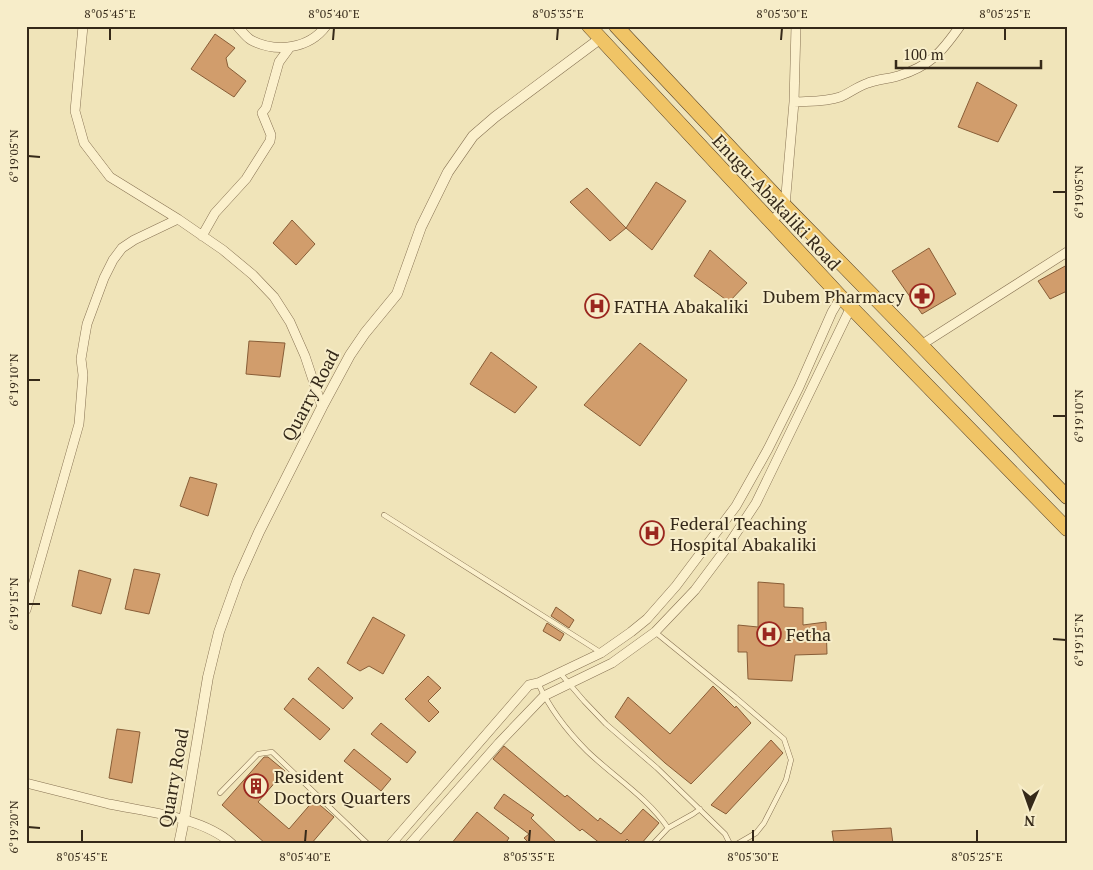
<svg xmlns="http://www.w3.org/2000/svg" width="1093" height="870" viewBox="0 0 1093 870" font-family="'PT Serif',serif">
  <style>
    .building { fill: #d19d6c; stroke: #885d37 }
    .lines { fill: none; stroke-linecap: round; stroke-linejoin: round }
    .service-casing { stroke: #877253; stroke-width: 5.5 }
    .minor-casing { stroke: #877253; stroke-width: 10 }
    .tertiary-casing { stroke: #877253; stroke-width: 11 }
    .trunk-casing { stroke: #544028; stroke-width: 15 }
    .service { stroke: #fbf0cc; stroke-width: 4.5 }
    .minor { stroke: #fbf0cc; stroke-width: 9 }
    .tertiary { stroke: #fbf0cc; stroke-width: 10 }
    .trunk { stroke: #f0c466; stroke-width: 14 }
    .ticks { fill: none; stroke: #352919; stroke-width: 2 }
    .labels { text-anchor: middle; dominant-baseline: central; stroke-width: 4; stroke-linejoin: round; paint-order: stroke }
    .street-label { font-size: 18px; fill: #352919; stroke: #f7edc9 }
    .poi-label { font-size: 18px; fill: #352919; stroke: #f7edc9; text-anchor: start }
    .neatline { fill: none; stroke: #352919; stroke-width: 2 }
    .ticks-label { font-size: 12px; text-anchor: middle; fill: #352919 }
  </style>
  <rect width="100%" height="100%" fill="#f0e4b9"/>
  <path class="building" d="M215,34L235,48L226,58L228,67L246,81L234,97L191,69Z
    M977,82L1017,105L998,142L958,127Z
    M656,182L686,201L652,250L626,228Z
    M587,188L626,228L610,241L570,202Z
    M292,220L315,244L296,265L273,243Z
    M929,248L956,294L922,314L892,271Z
    M710,250L747,283L729,302L694,276Z
    M1067,265V291L1050,299L1038,281Z
    M249,341L285,343L280,377L246,374Z
    M640,343L687,380L640,446L584,405Z
    M491,352L537,387L515,413L470,384Z
    M190,477L217,484L208,516L180,506Z
    M134,569L160,574L149,614L125,609Z
    M79,570L111,579L101,614L72,606Z
    M758,582L784,584V607L803,608V625L826,622L827,654L795,655L792,681L748,679L747,652H738V625L758,627Z
    M556,607L574,620L569,628L551,616Z
    M373,617L405,635L383,674L369,666L360,671L347,663Z
    M547,623L564,634L560,641L543,631Z
    M318,667L353,698L343,709L308,679Z
    M428,676L441,688L428,701L439,712L429,722L405,699Z
    M713,686L735,708L736,706L751,723L691,784L665,763L615,717L628,697L670,734Z
    M293,698L330,729L320,740L284,709Z
    M381,723L416,752L407,763L371,734Z
    M117,729L140,732L132,783L109,778Z
    M771,740L783,753L726,814L711,805Z
    M504,746L565,797L567,795L598,821L600,818L621,834L643,809L659,823L641,844H632L627,839L623,844H601L582,829L580,831L493,759Z
    M354,749L391,779L381,791L344,761Z
    M264,757H268L285,771L258,802L289,829L314,800L334,817L311,844H266L222,805Z
    M504,794L534,815L531,818L558,844H530L524,838L529,834L494,808Z
    M477,812L509,838L505,844H451Z
    M891,828L893,844H834L832,831Z"/>
  <g class="lines">
    <g class="service-casing">
      <path id="service" d="M384,515L600,652
        M655,632L735,697L784,739L791,760L786,780L764,823L756,833L737,844
        M560,673L584,701L606,724L657,768L725,834L730,844
        M538,683C549,707 568,732 587,751C614,777 647,797 668,828L653,844
        M220,793L258,754L272,752L368,844
        M668,828L693,814L700,809"/>
    </g>
    <g class="minor-casing">
      <path id="minor" d="M83,26L75,111L84,143L110,177L178,219L223,250L253,275L274,297L290,322L305,356L322,407
        M237,26C241,30 246,37 251,40C276,53 309,49 326,26
        M794,102C809,101 826,102 840,97C850,93 858,86 868,83C878,79 888,79 898,76C930,66 941,53 960,26
        M771,223L785,206L794,102L796,26
        M202,236L215,213L246,179L270,141L271,135L262,113L266,108L279,62L290,47
        M921,345L1067,252
        M26,610L79,424L83,375L81,359L84,341L87,324L104,278L113,260L122,248L134,240L178,219
        M26,783C54,790 81,797 109,804C147,812 203,817 232,844
        M391,844L529,685L538,683L601,653L631,632L647,619L676,586L736,506L768,449L799,387L832,312L841,297
        M410,844L499,743L544,696L612,663L655,632L695,590L725,550L756,503L851,307"/>
    </g>
    <g class="tertiary-casing">
      <path id="tertiary" d="M179,844L184,820L208,677L219,632L238,579L259,532L322,407L350,355L365,333L397,294L421,227L448,172L473,136L495,117L601,38"/>
    </g>
    <g class="trunk-casing">
      <path id="trunk" d="M589,26L841,297L1067,529
        M616,26L785,206L921,345L1067,497"/>
    </g>
    <use href="#service" class="service"/>
    <use href="#minor" class="minor"/>
    <use href="#tertiary" class="tertiary"/>
    <use href="#trunk" class="trunk"/>
  </g>
  <path class="ticks" d="M110,40V28M333,40L334,28M557,40L558,28M781,40L782,28M1005,40V28M28,156L40,157M1053,192H1066M28,380H40M1053,416H1066M28,604H40M1053,639L1066,640M28,827L40,828M82,842V830M305,842L306,830M529,842L530,830M753,842V830M977,842V830"/>
  <defs>
    <g id="pharmacy-ring" transform="scale(1.25)"><circle r="9.5" fill="#f7edc9" stroke="#9a271f" stroke-width="1.5"/><path d="M-2-6h4v4h4v4h-4v4h-4v-4h-4v-4h4Z" fill="#9a271f"/></g>
    <g id="hospital-ring" transform="scale(1.25)"><circle r="9.5" fill="#f7edc9" stroke="#9a271f" stroke-width="1.5"/><path d="M-5-5h3v3.5h4V-5h3V5h-3V1.5h-4V5h-3Z" fill="#9a271f"/></g>
    <g id="building-ring" transform="scale(1.25)"><circle r="9.5" fill="#f7edc9" stroke="#9a271f" stroke-width="1.5"/><path d="M-4-6H4V6H1V3H-1V6H-4ZM-2.5-4.3h1.7v1.8h-1.7ZM.8-4.3h1.7v1.8H.8ZM-2.5-1h1.7V.8h-1.7ZM.8-1h1.7V.8H.8Z" fill="#9a271f"/></g>
  </defs>
  <g fill-rule="evenodd">
    <use href="#pharmacy-ring" x="922" y="296"/>
    <use href="#hospital-ring" x="597" y="306"/>
    <use href="#hospital-ring" x="652" y="533"/>
    <use href="#hospital-ring" x="769" y="634"/>
    <use href="#building-ring" x="256" y="786"/>
  </g>
  <g class="labels">
    <g class="street-label">
      <text transform="translate(777 202) rotate(47)">Enugu-Abakaliki Road</text>
      <text transform="translate(310 395) rotate(-62)">Quarry Road</text>
      <text transform="translate(173 778) rotate(-80)">Quarry Road</text>
    </g>
    <g class="poi-label">
      <text x="904" y="296" text-anchor="end">Dubem Pharmacy</text>
      <text x="614" y="306">FATHA Abakaliki</text>
      <text x="670" y="523">Federal Teaching<tspan x="670" dy="21">Hospital Abakaliki</tspan></text>
      <text x="786" y="634">Fetha</text>
      <text x="274" y="776">Resident<tspan x="274" dy="21">Doctors Quarters</tspan></text>
    </g>
  </g>
  <rect width="1093" height="870" fill="none" stroke="#f7edc9" stroke-width="55"/>
  <g transform="translate(1030 808) rotate(182)" stroke="#f7edc9" stroke-width="4" paint-order="stroke">
  <path d="M0-4L9 19L0 12L-9 19Z" fill="#352919"/>
  <text y="-8" font-size="14" font-weight="bold" text-anchor="middle" fill="#352919">N</text>
  </g>
  <path d="M896 60v8h145v-8" fill="none" stroke="#352919" stroke-width="2.5"/>
  <text x="903" y="60" font-size="15" fill="#352919" stroke="#f7edc9" stroke-width="4" paint-order="stroke">100 m</text>
  <rect x="28" y="28" width="1038" height="814" class="neatline"/>
  <g class="ticks-label">
    <text x="110" y="18">8°05'45"E</text>
    <text x="334" y="18">8°05'40"E</text>
    <text x="558" y="18">8°05'35"E</text>
    <text x="782" y="18">8°05'30"E</text>
    <text x="1005" y="18">8°05'25"E</text>
    <text transform="translate(14 156) rotate(-90)" y="4">6°19'05"N</text>
    <text transform="translate(1079 192) rotate(-90)" y="4">6°19'05"N</text>
    <text transform="translate(14 380) rotate(-90)" y="4">6°19'10"N</text>
    <text transform="translate(1079 416) rotate(-90)" y="4">6°19'10"N</text>
    <text transform="translate(14 604) rotate(-90)" y="4">6°19'15"N</text>
    <text transform="translate(1079 640) rotate(-90)" y="4">6°19'15"N</text>
    <text transform="translate(14 827) rotate(-90)" y="4">6°19'20"N</text>
    <text x="82" y="861">8°05'45"E</text>
    <text x="305" y="861">8°05'40"E</text>
    <text x="529" y="861">8°05'35"E</text>
    <text x="753" y="861">8°05'30"E</text>
    <text x="977" y="861">8°05'25"E</text>
  </g>
</svg>
